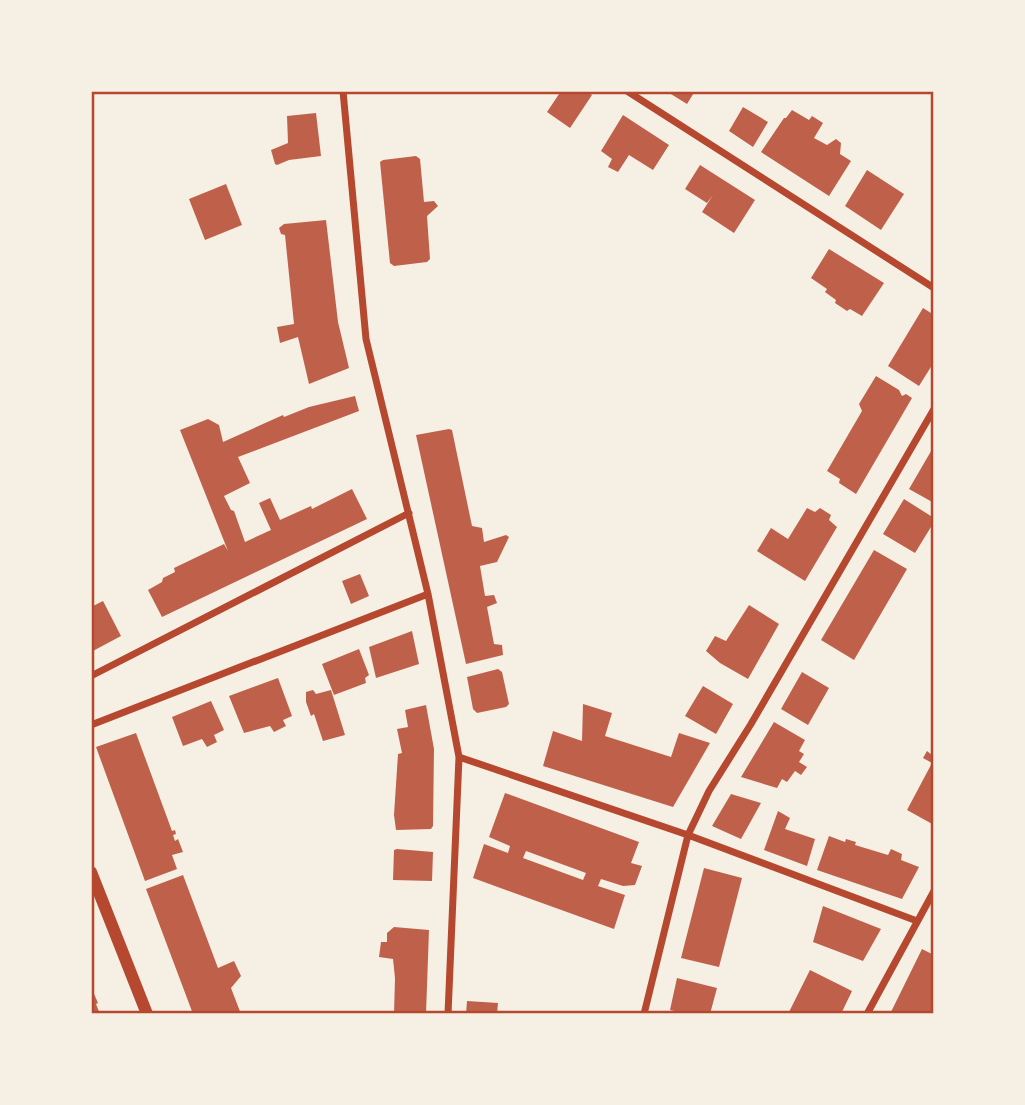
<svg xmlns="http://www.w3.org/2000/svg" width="1025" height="1105" viewBox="0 0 1025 1105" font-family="'IBM Plex Sans',sans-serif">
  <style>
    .building { fill: #bf614a; fill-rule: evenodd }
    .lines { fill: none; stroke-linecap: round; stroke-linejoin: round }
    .minor { stroke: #b5482f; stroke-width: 7 }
    .tertiary { stroke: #b5482f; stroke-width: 12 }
    .neatline { fill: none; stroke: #b5482f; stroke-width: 2.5 }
  </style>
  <rect width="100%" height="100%" fill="#f6efe4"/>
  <path class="building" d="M561,91H586L592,95L570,128L547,112Z
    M666,91H695L687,104Z
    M743,107L768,122L753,147L729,131Z
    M792,110L809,120L812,116L823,123L814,138L827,145L836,139L841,143L840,154L851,161L829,196L761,152L784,118H786Z
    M316,113L321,156L289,160L277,165L275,164L271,150L288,143L287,116Z
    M623,115L669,145L653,170L629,155L618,172L608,167L612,159L601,151Z
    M416,156L420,159L424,202L434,201L438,206L427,216L430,259L427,262L394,266L390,263L380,162L383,160Z
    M700,165L755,200L734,233L702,212L713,195L707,203L685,189Z
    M867,170L904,194L881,230L845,206Z
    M226,184L242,225L205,240L189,199Z
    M326,220L338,322L349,368L309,384L298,337L280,343L277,327L294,324L285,235L281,234L279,228L284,224Z
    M829,249L884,283L862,316L850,309L847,311L835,303L836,300L825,292L827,289L811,278Z
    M923,308L934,315V362L919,386L888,366Z
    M876,376L899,390L902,396L906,394L912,398L856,494L839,483L840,479L827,471L862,411L859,404Z
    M355,396L359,411L238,457L250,483L224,496L231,510L234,511L245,542L271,530L259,503L270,498L280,520L311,506L312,509L352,489L367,519L162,617L148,590L162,582L163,578L175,572L174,568L224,544L228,551L180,430L208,419L219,425L223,442L283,415L284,417L309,407Z
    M449,429L452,430L472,526L482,528L484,542L506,535L509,537L497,562L480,566L485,596L494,595L497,603L487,607L494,644L502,645L503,655L466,664L416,435Z
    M934,446V503L909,489Z
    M904,499L934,518V522L915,553L883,534Z
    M807,508L815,512L820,508L831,515L829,520L837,527L805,581L757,551L771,528L788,539Z
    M874,550L907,569L854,660L821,640Z
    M360,574L369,596L351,604L342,581Z
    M103,601L121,636L91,652V607Z
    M749,605L779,624L748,679L720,663L706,651L715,636L726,641Z
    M412,631L419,664L376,678L369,647Z
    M359,649L369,675L365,678L366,683L334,695L322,664Z
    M498,669L502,672L509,704L506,707L477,713L473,709L467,677Z
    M802,672L829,688L808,725L781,709Z
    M278,678L292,716L283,720L286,726L274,732L270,726L244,733L229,696Z
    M703,686L733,704L716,734L685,716Z
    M313,690L316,694L331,690L345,735L323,741L314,714L311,716L306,702V692Z
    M211,701L224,730L214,735L217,742L207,747L202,739L183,746L172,717Z
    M583,704L612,713L605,736L671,757L679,733L710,743L673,807L543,766L553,731L582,741Z
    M426,705L434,749L433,826L431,829L396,830L394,815L398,754L402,753L397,729L408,727L405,710Z
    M774,722L805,740L799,751L804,754L799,762L807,767L801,775L795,771L787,782L782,779L777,788L741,777Z
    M136,733L172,831L175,830L176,834L173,835L175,841L178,839L183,852L172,855L177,869L145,881L96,747Z
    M927,751L932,755L934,752V825L907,810L932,763L923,758Z
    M505,793L639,842L631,863L642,866L635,885L623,886L601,879L598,886L625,895L614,929L473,878L484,844L508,853L510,846L489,837ZM526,851L586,873L583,880L523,858Z
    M731,794L761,803L741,839L712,826Z
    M778,811L790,818L785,829L815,839L807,866L764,850Z
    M829,836L845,842L846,839L856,842L855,845L888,855L891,849L902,854L901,860L919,867L902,899L817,870Z
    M397,849L433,852L432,881L393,880L394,850Z
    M704,868L742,878L719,967L681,958Z
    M183,875L218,968L234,961L241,976L231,988L241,1014H193L146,889Z
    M823,906L881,929L863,961L813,942Z
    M394,927L429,930L426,1014H394L395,978L393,959L379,957L381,942H387V933Z
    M922,949L934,955V1006L930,1014H890Z
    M810,970L852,991L841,1014H788Z
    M677,978L717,988L710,1014H688L670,1010Z
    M91,987L98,1003L96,1004L100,1014H91Z
    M467,1001L498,1003L497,1014H466Z"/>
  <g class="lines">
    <path class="minor" d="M343,91L366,339L428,594L459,757L448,1014
      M627,91L934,288
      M91,676L409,513
      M91,725L428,594
      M459,757L688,835L917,921
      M644,1014L688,835L709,791L751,724L934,409
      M867,1014L934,891"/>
    <path class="tertiary" d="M91,872L147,1014"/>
  </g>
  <rect width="1025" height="1105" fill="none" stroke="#f6efe4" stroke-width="186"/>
  <rect x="93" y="93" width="839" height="919" class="neatline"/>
</svg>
